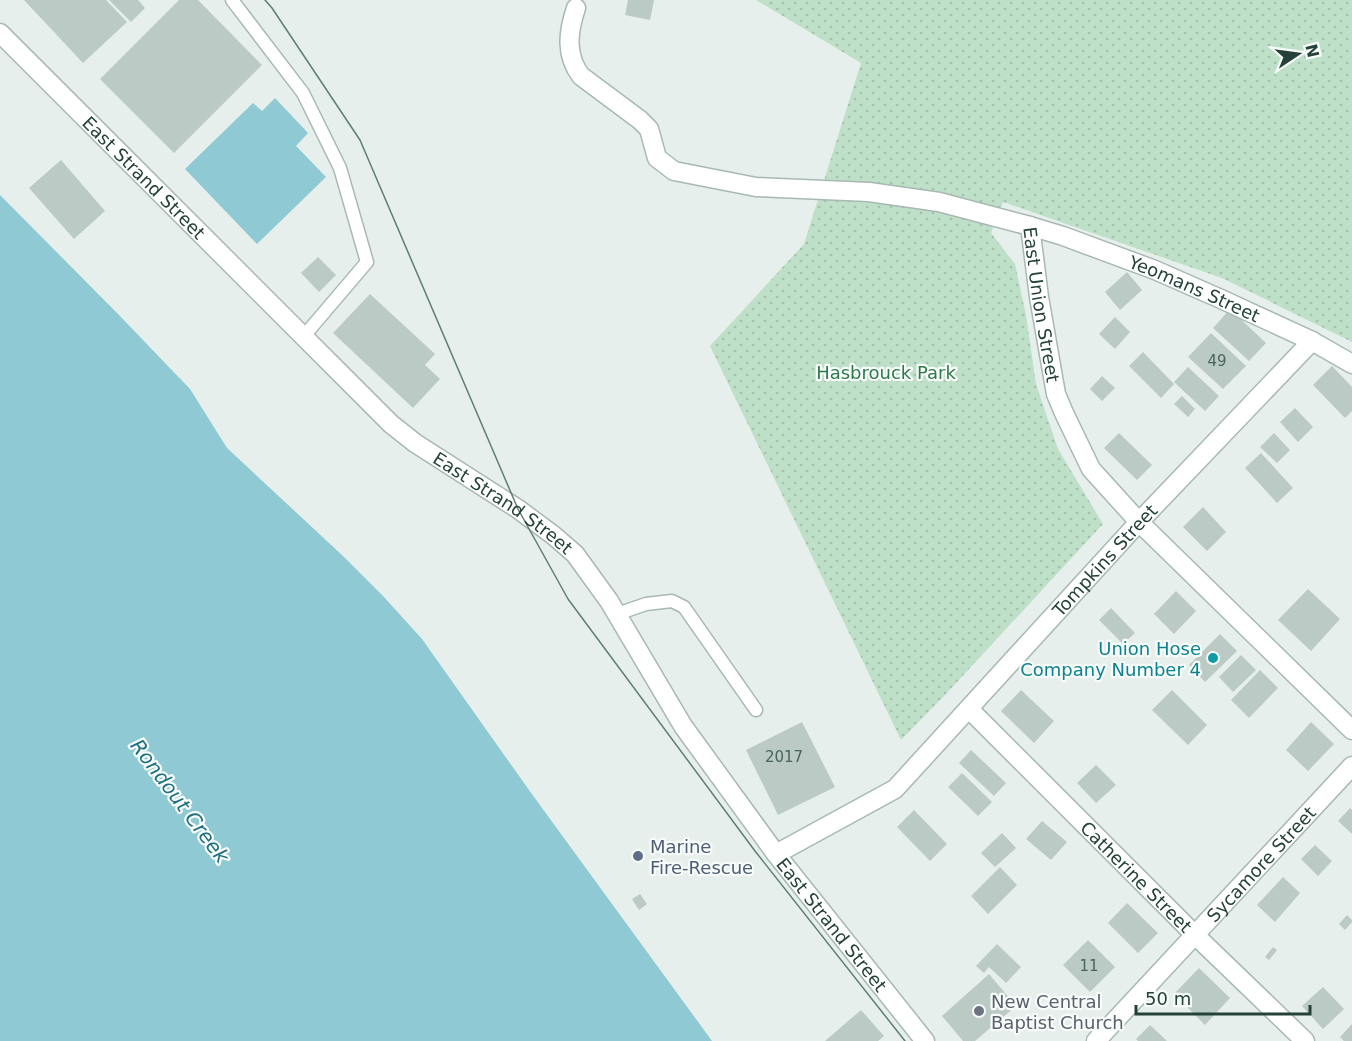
<svg xmlns="http://www.w3.org/2000/svg" width="1352" height="1041" viewBox="0 0 1352 1041" font-family="'DejaVu Sans',sans-serif">
  <style>
    .park { fill: url(#park-dots) }
    .water { fill: #8ec9d4 }
    .building { fill: #bbcac4 }
    .lines { fill: none; stroke-linecap: round; stroke-linejoin: round }
    .service-casing { stroke: #a8b8b2; stroke-width: 15 }
    .minor-casing { stroke: #a8b8b2; stroke-width: 21 }
    .tertiary-casing { stroke: #a8b8b2; stroke-width: 21 }
    .service { stroke: #fff; stroke-width: 12 }
    .minor { stroke: #fff; stroke-width: 18 }
    .tertiary { stroke: #fff; stroke-width: 18 }
    .tram { stroke: #5f7d75; stroke-width: 1.5 }
    .culture-dot { fill: #0f9aa8; stroke: #f7fbf9; stroke-width: 2 }
    .service-dot { fill: #5c6f8a; stroke: #f7fbf9; stroke-width: 2 }
    .worship-dot { fill: #6b7280; stroke: #f7fbf9; stroke-width: 2 }
    .labels { text-anchor: middle; dominant-baseline: central; stroke-width: 4.5; stroke-linejoin: round; paint-order: stroke }
    .number-label { font-size: 15px; fill: #4a645c }
    .street-label { font-size: 18px; fill: #24423a; stroke: #f7fbf9 }
    .park-label { font-size: 18px; fill: #2d7a4b; stroke: #f7fbf9 }
    .culture-label { font-size: 18px; fill: #0d838f; stroke: #f7fbf9; text-anchor: end }
    .service-label { font-size: 18px; fill: #4e5e75; stroke: #f7fbf9; text-anchor: start }
    .worship-label { font-size: 18px; fill: #5b616d; stroke: #f7fbf9; text-anchor: start }
    .water-label { font-size: 20px; font-style: italic; fill: #1c6f80; stroke: #f7fbf9 }
  </style>
  <defs>
    <pattern id="park-dots" width="8" height="8" patternUnits="userSpaceOnUse" patternTransform="scale(1.5)"><rect width="8" height="8" fill="#bfe0c8"/><path d="M2 2h.1M6 6h.1" fill="none" stroke="#a4c1ad" stroke-width="1.8" stroke-linecap="round"/></pattern>
  </defs>
  <rect width="100%" height="100%" fill="#e6efeb"/>
  <path class="park" d="M756,0H1352V342L1222,278L1003,202L991,233L1015,264L1026,315L1036,384L1058,449L1103,524L945,695L901,740L710,346L804,244L861,63Z"/>
  <path class="water" d="M275,98L308,133L296,146L326,177L257,244L185,169L253,103L262,111Z
    M0,195L118,314L190,389L227,448L344,557L383,596L422,639L534,797L712,1041H0Z"/>
  <path class="building" d="M24,0H106L127,22L83,63Z
    M109,0H138L145,8L131,22Z
    M179,0H198L262,65L174,153L100,79Z
    M628,0H654L650,20L625,15Z
    M61,160L105,211L74,239L29,188Z
    M318,257L336,275L319,292L301,273Z
    M1127,272L1142,290L1120,310L1105,292Z
    M370,294L435,354L425,365L440,379L413,408L333,333Z
    M1230,309L1266,343L1249,361L1213,328Z
    M1115,317L1130,332L1115,349L1099,334Z
    M1211,333L1246,366L1223,389L1188,357Z
    M1143,352L1174,384L1161,398L1129,366Z
    M1332,366L1352,387V411L1345,418L1313,385Z
    M1188,367L1219,396L1205,411L1174,382Z
    M1102,376L1115,388L1102,401L1090,389Z
    M1182,396L1195,409L1188,417L1174,404Z
    M1295,408L1313,427L1298,442L1280,422Z
    M1119,433L1152,465L1137,480L1104,448Z
    M1274,433L1290,450L1277,463L1260,447Z
    M1261,453L1293,488L1277,503L1245,468Z
    M1203,507L1226,532L1207,551L1183,527Z
    M1308,589L1340,619L1311,651L1278,620Z
    M1176,591L1196,611L1174,634L1154,614Z
    M1111,608L1135,633L1123,644L1099,620Z
    M1220,634L1237,651L1205,682L1189,665Z
    M1241,655L1256,670L1233,692L1219,677Z
    M1260,670L1278,688L1249,718L1231,700Z
    M1021,690L1054,721L1034,743L1001,711Z
    M1172,690L1207,725L1188,745L1152,710Z
    M802,722L835,787L778,815L746,750Z
    M1311,722L1334,744L1308,771L1286,750Z
    M971,750L1006,783L994,796L959,763Z
    M1096,765L1116,785L1096,803L1077,783Z
    M962,773L992,802L978,816L948,787Z
    M1350,808L1352,810V834L1338,821Z
    M914,810L947,844L930,861L897,827Z
    M1042,821L1067,842L1051,860L1026,839Z
    M1002,833L1016,848L995,867L981,853Z
    M1315,845L1332,861L1318,876L1301,859Z
    M1000,867L1017,885L988,914L971,896Z
    M1283,877L1300,893L1275,922L1257,905Z
    M640,894L647,904L639,910L632,899Z
    M1127,903L1158,933L1138,953L1108,923Z
    M1347,915L1352,920V922L1345,930L1339,924Z
    M1088,940L1115,967L1090,992L1063,965Z
    M997,944L1021,967L1006,983L989,967L984,973L976,966Z
    M1273,947L1277,950L1269,960L1265,957Z
    M1199,968L1230,998L1205,1025L1174,994Z
    M989,974L1016,1006L975,1041H963L942,1016Z
    M1323,987L1344,1009L1323,1029L1302,1006Z
    M861,1010L884,1036L878,1041H825Z
    M1352,1024V1041H1344L1340,1037Z
    M1150,1025L1167,1041H1138L1136,1039Z"/>
  <g class="lines">
    <g class="service-casing">
      <path id="service" d="M232,0L303,93L340,168L367,262L304,336
        M617,614L646,604L672,601L684,607L756,710"/>
    </g>
    <g class="minor-casing">
      <g id="minor">
        <path id="s1" d="M576,8C568,32 565,55 581,76L640,120L649,129L657,158L674,171L756,187L869,192L939,202L1030,226L1039,297L1056,394L1064,413L1091,469L1139,522L1352,730"/>
        <path id="s2" d="M1030,226L1063,236L1155,270L1221,299L1312,341L1352,364"/>
        <path id="s3" d="M969,709L1195,935L1305,1041"/>
        <path id="s4" d="M776,854L895,789L1139,522L1312,341"/>
        <path id="s5" d="M1096,1041L1352,766"/>
      </g>
    </g>
    <g class="tertiary-casing">
      <g id="tertiary">
        <path id="s6" d="M0,33L391,424L415,443L518,509L553,535L575,554L609,601L683,726L776,854L925,1041"/>
      </g>
    </g>
    <use href="#service" class="service"/>
    <use href="#minor" class="minor"/>
    <use href="#tertiary" class="tertiary"/>
    <path class="tram" d="M265,0L272,8L360,140L518,509L568,599L755,851L905,1041"/>
  </g>
  <circle class="culture-dot" cx="1213" cy="658" r="6"/>
  <circle class="service-dot" cx="638" cy="856" r="6"/>
  <circle class="worship-dot" cx="979" cy="1011" r="6"/>
  <g class="labels">
    <g class="number-label">
      <text x="1217" y="361">49</text>
      <text x="784" y="757">2017</text>
      <text x="1089" y="966">11</text>
    </g>
    <g class="street-label">
      <text stroke="none"><textPath href="#s6" startOffset="204">East Strand Street</textPath></text>
      <text stroke="none"><textPath href="#s2" startOffset="176">Yeomans Street</textPath></text>
      <text stroke="none"><textPath href="#s1" startOffset="650">East Union Street</textPath></text>
      <text stroke="none"><textPath href="#s6" startOffset="690">East Strand Street</textPath></text>
      <text stroke="none"><textPath href="#s4" startOffset="446">Tompkins Street</textPath></text>
      <text stroke="none"><textPath href="#s5" startOffset="242">Sycamore Street</textPath></text>
      <text stroke="none"><textPath href="#s3" startOffset="237">Catherine Street</textPath></text>
      <text stroke="none"><textPath href="#s6" startOffset="1230">East Strand Street</textPath></text>
    </g>
    <g class="park-label">
      <text x="886" y="372">Hasbrouck Park</text>
    </g>
    <g class="culture-label">
      <text x="1201" y="648">Union Hose<tspan x="1201" dy="21">Company Number 4</tspan></text>
    </g>
    <g class="service-label">
      <text x="650" y="846">Marine<tspan x="650" dy="21">Fire-Rescue</tspan></text>
    </g>
    <g class="worship-label">
      <text x="991" y="1001">New Central<tspan x="991" dy="21">Baptist Church</tspan></text>
    </g>
    <g class="water-label">
      <text transform="translate(180 801) rotate(53)">Rondout Creek</text>
    </g>
  </g>
  <g transform="translate(1298 54) rotate(77)" stroke="#f7fbf9" stroke-width="4.5" paint-order="stroke">
  <path d="M0-4.5L10 22L0 15L-10 22Z" fill="#24423a"/>
  <text y="-9" font-size="16" font-weight="bold" text-anchor="middle" fill="#24423a">N</text>
  </g>
  <path d="M1136 1005v9h174v-9" fill="none" stroke="#24423a" stroke-width="3"/>
  <text x="1145" y="1005" font-size="18" fill="#24423a" stroke="#f7fbf9" stroke-width="4.5" paint-order="stroke">50 m</text>
</svg>
